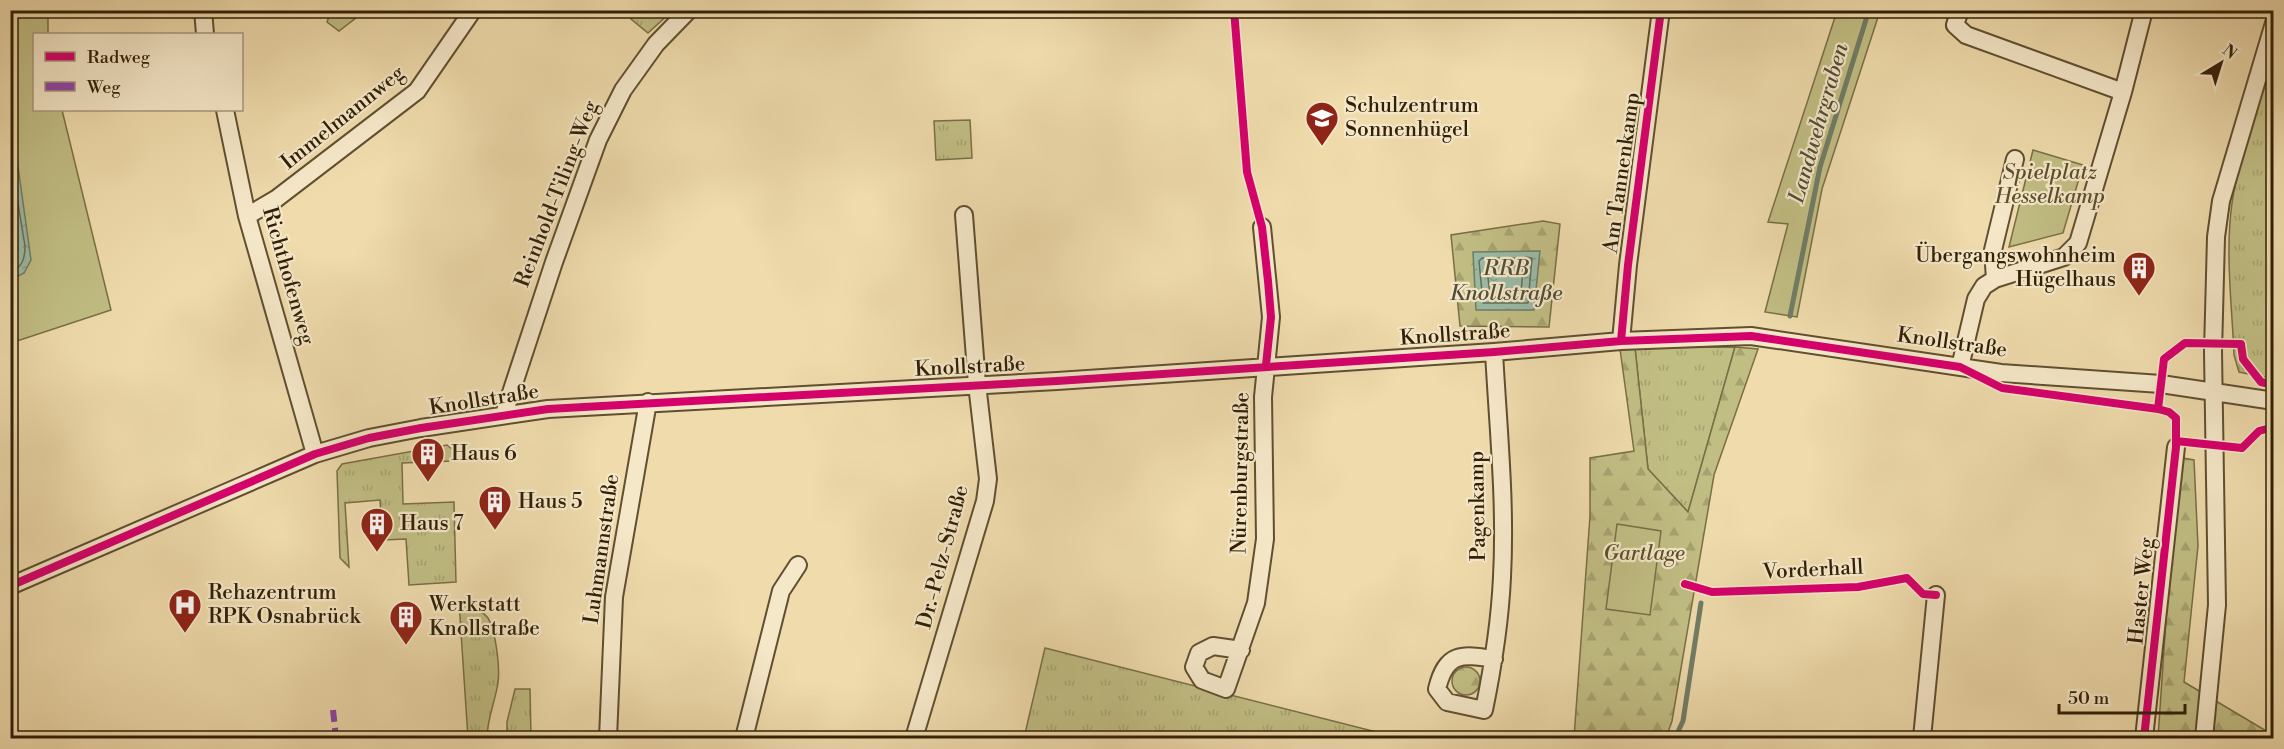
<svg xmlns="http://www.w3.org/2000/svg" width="2284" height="749" viewBox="0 0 2284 749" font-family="'Libre Bodoni',serif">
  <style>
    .grass { fill: url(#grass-tufts); stroke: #796f46; stroke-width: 1.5 }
    .forest { fill: url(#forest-firs); stroke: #796f46; stroke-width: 1.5 }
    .park { fill: #c1be84; stroke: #796f46; stroke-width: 1.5 }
    .water { fill: url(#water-ripples); stroke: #707d67; stroke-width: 1.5 }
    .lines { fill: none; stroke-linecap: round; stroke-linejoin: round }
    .shore { stroke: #666e57; stroke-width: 1.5 }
    .stream { stroke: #707d67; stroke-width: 5 }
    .minor-casing { stroke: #604f30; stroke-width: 20 }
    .minor { stroke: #f5e8c9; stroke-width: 16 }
    .quiet { stroke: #8e44ad; stroke-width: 6; stroke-dasharray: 12 6; stroke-linecap: butt }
    .cycleway-casing { stroke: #f5e8c9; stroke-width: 11 }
    .cycleway { stroke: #d6006c; stroke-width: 8 }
    .labels { text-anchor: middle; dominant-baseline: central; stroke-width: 4.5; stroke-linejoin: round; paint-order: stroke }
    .poi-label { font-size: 21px; fill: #312007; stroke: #f5e8c9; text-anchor: start }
    .street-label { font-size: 21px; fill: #312007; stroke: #f5e8c9 }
    .park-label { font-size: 21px; font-style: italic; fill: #5c4f2c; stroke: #f5e8c9 }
    .water-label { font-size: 22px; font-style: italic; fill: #504e37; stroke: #f5e8c9 }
  </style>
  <defs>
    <pattern id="grass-tufts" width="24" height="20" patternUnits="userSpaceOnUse" patternTransform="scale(1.5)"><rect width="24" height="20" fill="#c1be84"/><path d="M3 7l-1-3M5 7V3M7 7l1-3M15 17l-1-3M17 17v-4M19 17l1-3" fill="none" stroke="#a6a370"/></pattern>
    <pattern id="forest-firs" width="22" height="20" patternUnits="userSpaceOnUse" patternTransform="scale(1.5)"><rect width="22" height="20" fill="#c1be84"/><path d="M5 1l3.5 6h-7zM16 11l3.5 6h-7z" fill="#a6a370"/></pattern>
    <pattern id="water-ripples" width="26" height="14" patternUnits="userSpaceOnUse" patternTransform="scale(1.5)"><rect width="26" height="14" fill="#9abba7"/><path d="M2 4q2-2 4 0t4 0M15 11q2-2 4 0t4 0" fill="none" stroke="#85a08e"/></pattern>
  </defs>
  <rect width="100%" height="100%" fill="#efdbac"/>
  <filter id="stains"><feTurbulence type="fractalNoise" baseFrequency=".00333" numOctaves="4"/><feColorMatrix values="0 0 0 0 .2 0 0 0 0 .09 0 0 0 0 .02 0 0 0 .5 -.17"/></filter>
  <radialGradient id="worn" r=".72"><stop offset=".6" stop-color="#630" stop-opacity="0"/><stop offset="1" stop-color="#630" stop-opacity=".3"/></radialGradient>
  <path class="grass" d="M635,11V10L672,11L648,33L631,19Z
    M2273,60V379L2239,372L2234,355C2232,305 2225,253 2232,203C2239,154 2259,107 2273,60Z
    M970,120L972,158L936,160L934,121Z
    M1735,347L1688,512L1648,469L1635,348Z
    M447,445L453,450V461L402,463L403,504L454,502L456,582L409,585L406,539L383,540L380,500L345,503L349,567L340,558L337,471L342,464Z
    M459,602C469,606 481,609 488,618C496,631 500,668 498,683C495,702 487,719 487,738H468Z
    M1045,648L1400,738H1024Z
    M515,689H530L531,738H507V722Z"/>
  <path class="forest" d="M331,11V10L365,11L339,31L327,22Z
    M1543,221L1560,224L1549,327L1460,326L1451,235Z
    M1735,347L1758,349L1714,475L1672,721L1666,738H1574L1590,516V458L1634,451L1620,349L1635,348L1648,469L1688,512Z
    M2177,457L2194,460L2198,546L2184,682L2273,735V738H2158Z
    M1452 681a14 14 0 1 1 28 0a14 14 0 1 1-28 0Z"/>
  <path class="park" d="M11,11H48V34H34V110H62L111,310L11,343Z
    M1837,11H1880L1822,189L1797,317L1765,312L1788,224L1768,222Z
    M2033,150L2083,165L2063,233L2009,247Z
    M1617,524L1661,531L1650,615L1606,609Z"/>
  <path class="water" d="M11,136L15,145L31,260L24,273L11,280Z
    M1540,251L1534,310H1476L1473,252Z"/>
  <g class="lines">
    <path class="shore" d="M10,155L25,246C25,260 22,267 10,273
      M10,203C13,219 26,253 10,265
      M1482,258H1532L1528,303H1483L1479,261Z
      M1490,265L1523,266L1521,296H1490L1487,268Z"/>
    <path class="stream" d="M1790,316L1820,167L1869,10
      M1675,738L1683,721L1701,603"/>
    <g class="minor-casing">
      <path id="minor" d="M203,10L205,34
        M1960,10L1955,25L1966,35L2123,92
        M225,110L247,216L315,454
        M247,216L276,199L417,91L473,10
        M1995,279L1993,250L2015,159
        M1621,341L1628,265L1661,10
        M1494,352C1498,427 1506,502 1502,577C1500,622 1493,666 1484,710L1447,702L1437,689C1446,652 1461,654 1494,659
        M1960,367L1976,299L1984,286L1995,279L2064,257L2078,243L2123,92L2144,10
        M504,414L554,262L598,140L623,90L656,44L689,10
        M10,586L315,454L369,438L421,428L548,409L1057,381L1494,352L1621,341L1751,336L2001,373L2161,384L2274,401
        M1241,650L1213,646L1199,653L1194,667L1202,680L1226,689L1256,603L1265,539L1263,397L1271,317L1262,227
        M608,738L614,597L648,402
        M744,738L781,591L798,565
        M914,738L985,501L988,479L977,384L964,215
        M1922,738L1936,595
        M2144,738L2176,447
        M2204,738L2217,605L2213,352L2216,237L2221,201L2274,23"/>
    </g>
    <use href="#minor" class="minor"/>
    <path class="quiet" d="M333,710L336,738"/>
    <g class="cycleway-casing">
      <path id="cycleway" d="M1234,10L1247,172L1262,227L1268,281L1271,317L1266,365
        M1621,341L1628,265L1661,10
        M2158,409L2164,359L2185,343L2241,344L2243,359L2261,382L2274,385
        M2176,441L2242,448L2259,431L2274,427
        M1685,584L1712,592L1858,587L1907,578L1923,594L1936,595
        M10,586L315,454L369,438L421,428L548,409L1057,381L1494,352L1621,341L1751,336L1960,367L2002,388L2158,409L2169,412L2176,418V447L2144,738"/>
    </g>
    <use href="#cycleway" class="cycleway"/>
  </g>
  <defs>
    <g id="school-pin" transform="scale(1.725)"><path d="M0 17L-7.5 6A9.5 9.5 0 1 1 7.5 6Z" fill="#8f2418" stroke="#f5e8c9"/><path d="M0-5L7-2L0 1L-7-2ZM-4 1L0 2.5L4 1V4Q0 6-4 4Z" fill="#fff"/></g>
    <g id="building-pin" transform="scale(1.725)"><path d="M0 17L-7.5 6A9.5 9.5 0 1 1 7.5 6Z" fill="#8f2418" stroke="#f5e8c9"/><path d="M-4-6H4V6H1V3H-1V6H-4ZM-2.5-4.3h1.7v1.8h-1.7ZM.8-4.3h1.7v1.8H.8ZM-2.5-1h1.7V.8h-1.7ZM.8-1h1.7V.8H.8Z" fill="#fff"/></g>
    <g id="hospital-pin" transform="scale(1.725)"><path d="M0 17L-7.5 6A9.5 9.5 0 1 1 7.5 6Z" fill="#8f2418" stroke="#f5e8c9"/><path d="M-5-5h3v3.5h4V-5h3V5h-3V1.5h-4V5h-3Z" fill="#fff"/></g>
  </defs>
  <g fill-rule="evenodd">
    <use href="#school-pin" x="1322" y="118"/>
    <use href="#building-pin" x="2139" y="268"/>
    <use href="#building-pin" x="428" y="454"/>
    <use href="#building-pin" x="495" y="502"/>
    <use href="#building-pin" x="377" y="524"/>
    <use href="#hospital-pin" x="185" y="605"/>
    <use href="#building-pin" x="406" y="617"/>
  </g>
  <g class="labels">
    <g class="poi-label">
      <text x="1345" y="106">Schulzentrum<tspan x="1345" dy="24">Sonnenhügel</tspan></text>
      <text x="2116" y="256" text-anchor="end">Übergangswohnheim<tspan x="2116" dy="24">Hügelhaus</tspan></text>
      <text x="451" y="454">Haus 6</text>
      <text x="518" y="502">Haus 5</text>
      <text x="400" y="524">Haus 7</text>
      <text x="208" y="593">Rehazentrum<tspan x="208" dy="24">RPK Osnabrück</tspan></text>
      <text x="429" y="605">Werkstatt<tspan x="429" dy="24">Knollstraße</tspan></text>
    </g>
    <g class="street-label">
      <text transform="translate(343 118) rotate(-39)">Immelmannweg</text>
      <text transform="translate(1622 173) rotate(-82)">Am Tannenkamp</text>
      <text transform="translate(557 194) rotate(-69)">Reinhold-Tiling-Weg</text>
      <text transform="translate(288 276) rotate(74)">Richthofenweg</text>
      <text transform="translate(1455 335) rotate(-4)">Knollstraße</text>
      <text transform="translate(1952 343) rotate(8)">Knollstraße</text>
      <text transform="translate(970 367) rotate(-3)">Knollstraße</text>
      <text transform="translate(484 400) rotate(-9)">Knollstraße</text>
      <text transform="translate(1241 473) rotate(-89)">Nürenburgstraße</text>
      <text transform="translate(1478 506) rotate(-91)">Pagenkamp</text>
      <text transform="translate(602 549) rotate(-82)">Luhmannstraße</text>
      <text transform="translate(943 557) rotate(-75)">Dr.-Pelz-Straße</text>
      <text transform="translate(1813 570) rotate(-3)">Vorderhall</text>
      <text transform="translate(2142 591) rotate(-84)">Haster Weg</text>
    </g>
    <g class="park-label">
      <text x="2050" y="173">Spielplatz<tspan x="2050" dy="24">Hesselkamp</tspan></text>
      <text x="1644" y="554">Gartlage</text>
    </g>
    <g class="water-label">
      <text transform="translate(1819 123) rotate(-74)">Landwehrgraben</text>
      <text x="1506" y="268">RRB<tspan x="1506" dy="25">Knollstraße</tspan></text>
    </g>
  </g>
  <rect width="2284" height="749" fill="none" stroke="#efdbac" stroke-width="36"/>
  <rect x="12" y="12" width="2260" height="725" fill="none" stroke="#312007" stroke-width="3"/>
  <rect x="18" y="18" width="2248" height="713" fill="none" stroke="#312007" stroke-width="1.5"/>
  <rect x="33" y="33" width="210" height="78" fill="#f5e8c9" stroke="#a7987b" stroke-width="1.5"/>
  <rect x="45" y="52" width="30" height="9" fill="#d6006c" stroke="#a7987b" stroke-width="1.5"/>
  <text x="87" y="63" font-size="18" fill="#312007">Radweg</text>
  <rect x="45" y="82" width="30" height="9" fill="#8e44ad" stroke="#a7987b" stroke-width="1.5"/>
  <text x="87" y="93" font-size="18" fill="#312007">Weg</text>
  <g transform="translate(2221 63) rotate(38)" stroke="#f5e8c9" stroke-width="4.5" paint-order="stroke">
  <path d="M0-4.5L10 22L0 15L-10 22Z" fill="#312007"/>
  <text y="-9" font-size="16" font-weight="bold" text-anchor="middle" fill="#312007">N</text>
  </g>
  <path d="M2059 704v9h126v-9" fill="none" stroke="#312007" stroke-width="3"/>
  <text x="2068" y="704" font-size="18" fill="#312007" stroke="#f5e8c9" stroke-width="4.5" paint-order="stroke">50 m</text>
  <rect width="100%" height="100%" filter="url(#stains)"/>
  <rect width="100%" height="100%" fill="url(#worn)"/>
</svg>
